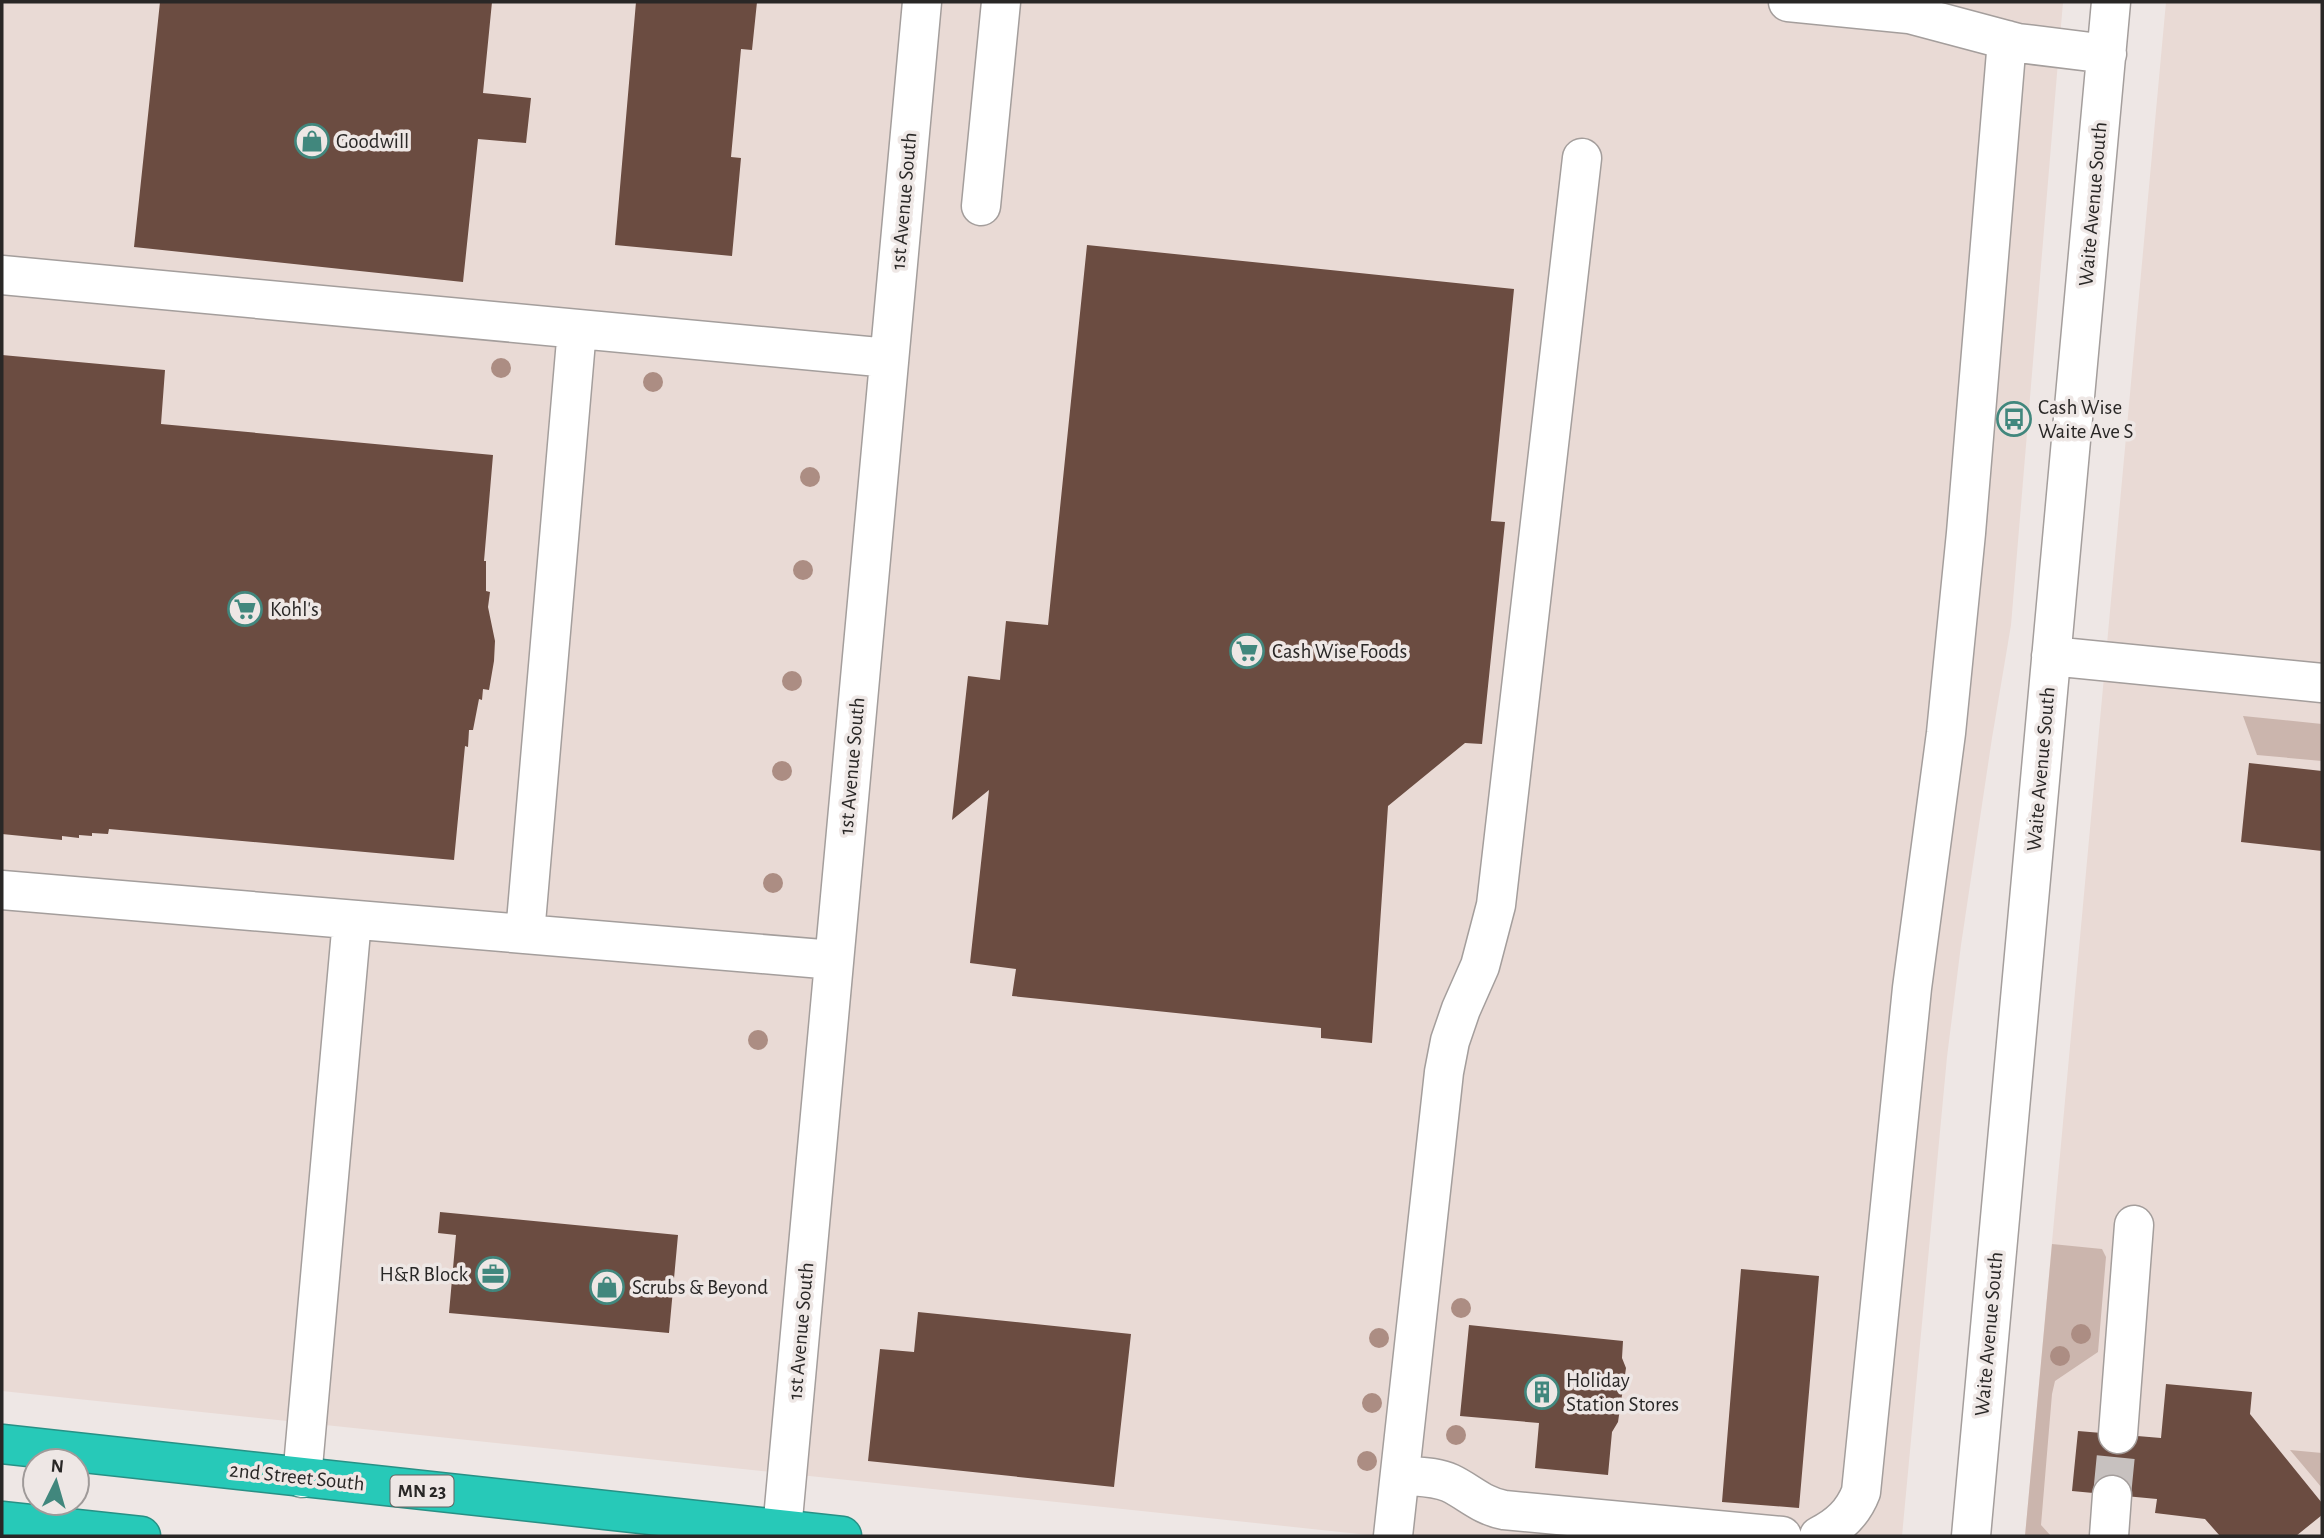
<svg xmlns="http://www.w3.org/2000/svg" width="2324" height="1538" viewBox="0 0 2324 1538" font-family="'Alegreya Sans',sans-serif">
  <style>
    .built { fill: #e9dad5 }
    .green { fill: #cbb5ad }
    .building { fill: #6b4c41 }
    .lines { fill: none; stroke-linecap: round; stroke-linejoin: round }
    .minor-tunnel { stroke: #c7c1bf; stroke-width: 38; stroke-dasharray: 38 19; stroke-linecap: butt }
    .minor-casing { stroke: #a49e9c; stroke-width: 41 }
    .highway-casing { stroke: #289085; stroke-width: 41 }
    .minor { stroke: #fff; stroke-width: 38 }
    .highway { stroke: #27c9b8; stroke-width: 38 }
    .tree { fill: #ac8d83 }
    .labels { text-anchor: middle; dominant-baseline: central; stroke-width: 7; stroke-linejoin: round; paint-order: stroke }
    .shield { fill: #eee7e5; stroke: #64615f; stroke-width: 2 }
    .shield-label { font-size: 19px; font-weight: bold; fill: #292726 }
    .poi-label { font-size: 21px; fill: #292726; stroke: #eee7e5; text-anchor: start }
    .street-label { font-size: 21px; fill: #292726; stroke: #eee7e5 }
  </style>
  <rect width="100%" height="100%" fill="#eee7e5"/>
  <path class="built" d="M2,2H2063L2011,625L1992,738L1961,945L1947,1057L1902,1536H1378L2,1391Z
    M2166,2H2322V1536H2025Z"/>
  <path class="green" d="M2243,716L2322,724V761L2257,755Z
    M2052,1244L2102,1249L2106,1257L2098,1352L2055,1381L2052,1394L2041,1525L2051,1536H2025Z
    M2290,1450L2322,1453V1488Z"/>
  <path class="building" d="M160,2H492L483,93L531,98L526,143L478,139L463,282L134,247Z
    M636,2H757L752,50L741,49L731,157L741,158L732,256L615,245Z
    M1087,245L1514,289L1491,521L1505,522L1482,744L1465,743L1388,806L1372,1043L1321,1038V1028L1012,996L1016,969L970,963L989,790L952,820L968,676L1000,680L1006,621L1048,625Z
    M2,355L165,370L161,424L493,455L484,561H486V591L490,592L488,607L495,641L494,661L489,690L483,689L482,700L479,699L473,730H469L468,747L465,746L454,860L109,829L108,834L92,833V836L79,835V838L62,836V840L2,834Z
    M2249,763L2322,771V851L2241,842Z
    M440,1212L678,1235L669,1333L449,1313L456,1235L438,1233Z
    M1741,1269L1819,1276L1799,1508L1722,1502Z
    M918,1312L1131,1334L1114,1487L868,1461L880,1349L914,1352Z
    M1469,1325L1623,1341L1622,1358L1626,1368L1618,1422L1612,1432L1608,1475L1535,1468L1539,1423L1460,1416Z
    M2166,1384L2252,1392L2250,1414L2322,1503V1515L2296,1536H2220L2205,1519L2155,1513L2157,1499L2072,1491L2078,1431L2161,1438Z"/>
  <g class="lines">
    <path class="minor-tunnel" d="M2112,1495L2118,1434"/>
    <g class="minor-casing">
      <path id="minor" d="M1788,2L1909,14L2018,43L2107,54
        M981,206L1001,2
        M2,275L889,358
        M2051,656L2322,683
        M2,890L834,960
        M525,934L577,329
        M2118,1434L2134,1225
        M1400,1475C1416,1477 1435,1476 1450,1483C1469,1492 1482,1506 1504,1510L1782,1536
        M302,1478L352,920
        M782,1530L922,2
        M1393,1536L1444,1072L1450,1041L1461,1009L1480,966L1496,905L1582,158
        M1819,1536C1839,1526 1853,1513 1861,1492L1912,988L1946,733L1966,533L2007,40
        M1971,1536L2111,2
        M2109,1536L2112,1495"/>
    </g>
    <g class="highway-casing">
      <path id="highway" d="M2,1444L842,1536
        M2,1521L141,1536"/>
    </g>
    <use href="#minor" class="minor"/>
    <use href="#highway" class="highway"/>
  </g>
  <g class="tree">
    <circle cx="501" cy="368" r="10"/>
    <circle cx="653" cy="382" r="10"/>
    <circle cx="810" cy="477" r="10"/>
    <circle cx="803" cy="570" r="10"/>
    <circle cx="792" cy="681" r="10"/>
    <circle cx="782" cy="771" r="10"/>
    <circle cx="773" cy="883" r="10"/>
    <circle cx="758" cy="1040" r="10"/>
    <circle cx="1461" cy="1308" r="10"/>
    <circle cx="2081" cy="1334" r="10"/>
    <circle cx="1379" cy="1338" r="10"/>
    <circle cx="2060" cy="1356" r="10"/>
    <circle cx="1372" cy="1403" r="10"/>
    <circle cx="1456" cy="1435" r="10"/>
    <circle cx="1367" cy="1461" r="10"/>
  </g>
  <defs>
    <g id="shop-ring" transform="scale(1.75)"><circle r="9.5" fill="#eee7e5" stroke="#41877d" stroke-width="1.5"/><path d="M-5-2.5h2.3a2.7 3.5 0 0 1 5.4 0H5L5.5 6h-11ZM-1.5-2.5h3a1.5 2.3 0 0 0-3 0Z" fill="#41877d"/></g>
    <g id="bus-ring" transform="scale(1.75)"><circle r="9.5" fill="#eee7e5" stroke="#41877d" stroke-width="1.5"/><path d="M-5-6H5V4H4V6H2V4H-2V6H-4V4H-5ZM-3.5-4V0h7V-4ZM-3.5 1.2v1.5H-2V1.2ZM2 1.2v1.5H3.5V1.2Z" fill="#41877d"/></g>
    <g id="supermarket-ring" transform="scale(1.75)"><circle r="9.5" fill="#eee7e5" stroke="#41877d" stroke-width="1.5"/><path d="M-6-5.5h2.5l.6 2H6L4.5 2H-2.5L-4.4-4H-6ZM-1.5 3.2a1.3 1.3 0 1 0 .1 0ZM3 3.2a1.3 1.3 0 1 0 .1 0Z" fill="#41877d"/></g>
    <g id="office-ring" transform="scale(1.75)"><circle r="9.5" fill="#eee7e5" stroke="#41877d" stroke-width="1.5"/><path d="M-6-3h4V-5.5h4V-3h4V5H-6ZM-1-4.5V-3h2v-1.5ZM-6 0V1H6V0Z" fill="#41877d"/></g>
    <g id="building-ring" transform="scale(1.75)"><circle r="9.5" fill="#eee7e5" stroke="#41877d" stroke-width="1.5"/><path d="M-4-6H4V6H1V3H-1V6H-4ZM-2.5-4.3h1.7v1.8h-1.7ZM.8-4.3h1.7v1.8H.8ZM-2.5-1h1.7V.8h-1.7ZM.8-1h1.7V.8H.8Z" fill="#41877d"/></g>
  </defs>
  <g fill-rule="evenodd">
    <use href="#shop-ring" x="312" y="141"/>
    <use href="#bus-ring" x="2014" y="419"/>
    <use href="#supermarket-ring" x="245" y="609"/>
    <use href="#supermarket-ring" x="1247" y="651"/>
    <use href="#office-ring" x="493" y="1274"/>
    <use href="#shop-ring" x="607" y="1287"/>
    <use href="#building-ring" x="1542" y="1392"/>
  </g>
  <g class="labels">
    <rect class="shield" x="390.5" y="1475.5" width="63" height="31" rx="5"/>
    <g class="shield-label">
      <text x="422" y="1491">MN 23</text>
    </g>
    <g class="poi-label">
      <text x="336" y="141">Goodwill</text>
      <text x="2038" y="407">Cash Wise<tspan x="2038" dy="24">Waite Ave S</tspan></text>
      <text x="270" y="609">Kohl's</text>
      <text x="1272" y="651">Cash Wise Foods</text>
      <text x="468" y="1274" text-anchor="end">H&amp;R Block</text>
      <text x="632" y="1287">Scrubs &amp; Beyond</text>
      <text x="1566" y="1380">Holiday<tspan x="1566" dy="24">Station Stores</tspan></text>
    </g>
    <g class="street-label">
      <text transform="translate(904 201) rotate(-85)">1st Avenue South</text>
      <text transform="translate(2093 204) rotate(-85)">Waite Avenue South</text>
      <text transform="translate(852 766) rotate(-85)">1st Avenue South</text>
      <text transform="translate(2041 769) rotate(-85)">Waite Avenue South</text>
      <text transform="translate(801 1331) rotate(-85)">1st Avenue South</text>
      <text transform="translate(1989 1334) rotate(-85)">Waite Avenue South</text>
      <text transform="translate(297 1477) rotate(6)">2nd Street South</text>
    </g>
  </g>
  <rect width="2324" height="1538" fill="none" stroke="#292726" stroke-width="7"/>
  <g transform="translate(56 1482) rotate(5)"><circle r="33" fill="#eee7e5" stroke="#9f9a99" stroke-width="2"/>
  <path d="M0-5L12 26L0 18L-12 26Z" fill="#41877d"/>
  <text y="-10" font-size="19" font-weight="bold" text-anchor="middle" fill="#292726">N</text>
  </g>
</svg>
